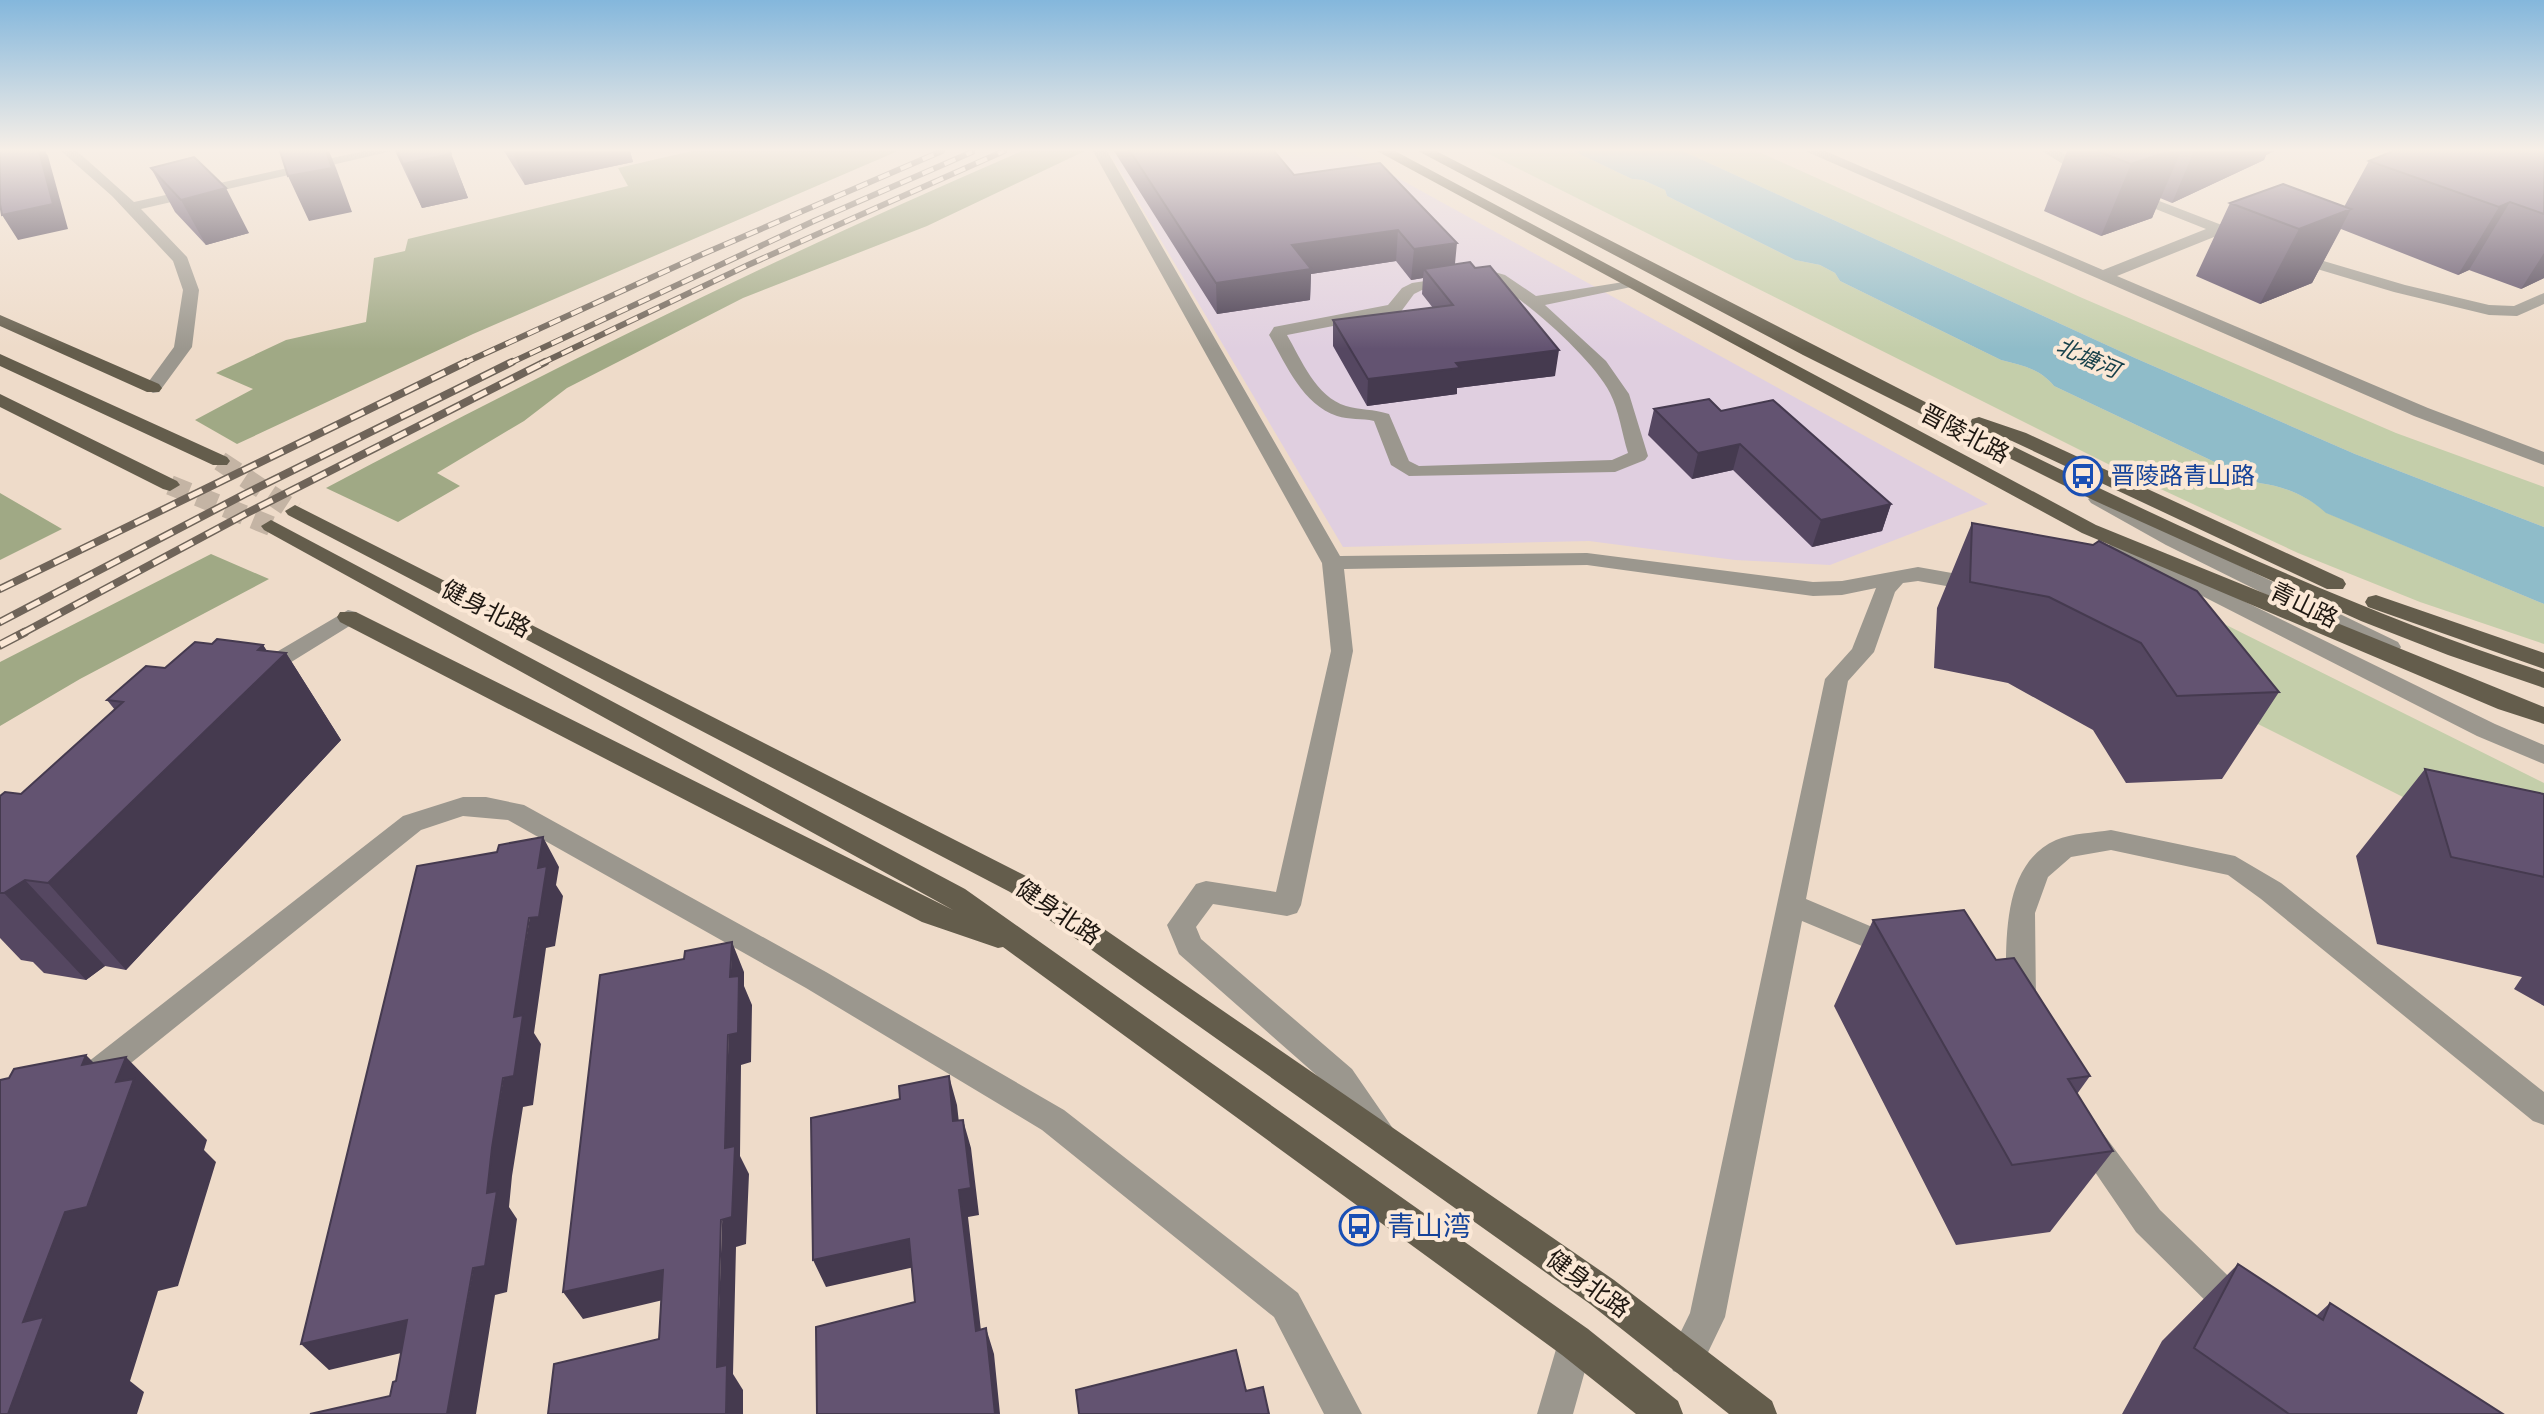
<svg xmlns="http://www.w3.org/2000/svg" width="2544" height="1414" viewBox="0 0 2544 1414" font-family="'Fira Sans','Noto Sans SC',sans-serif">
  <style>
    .commercial { fill: #e0cfe0 }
    .green { fill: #c4ceaa }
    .forest { fill: #a0a985 }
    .water { fill: #8fbcc9 }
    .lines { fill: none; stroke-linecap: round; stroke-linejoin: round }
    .major-tunnel { stroke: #c4b4a4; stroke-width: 20; stroke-dasharray: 20 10; stroke-linecap: butt }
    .minor { fill: #9b978e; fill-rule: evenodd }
    .major { fill: #645d4c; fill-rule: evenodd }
    .rail-far2-casing { stroke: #6f6459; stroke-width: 6 }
    .rail-far1-casing { stroke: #6f6459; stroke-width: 8 }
    .rail-casing { stroke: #6f6459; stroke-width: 9 }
    .rail-far2 { stroke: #fbe8d6; stroke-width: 4; stroke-dasharray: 12; stroke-linecap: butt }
    .rail-far1 { stroke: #fbe8d6; stroke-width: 5; stroke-dasharray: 15; stroke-linecap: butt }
    .rail { stroke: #fbe8d6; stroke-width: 6; stroke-dasharray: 19; stroke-linecap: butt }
    .wall { fill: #554761 }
    .shaded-wall { fill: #453a4f }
    .building { fill: #635371; stroke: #453a4f; stroke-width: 2 }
    .labels { text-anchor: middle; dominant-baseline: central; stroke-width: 8; stroke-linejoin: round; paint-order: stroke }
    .far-water-label { font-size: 22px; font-style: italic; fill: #153f49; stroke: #fbe8d6 }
    .street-label { font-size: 24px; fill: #1e1711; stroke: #fbe8d6 }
    .transit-label { font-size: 24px; fill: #164399; stroke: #fbe8d6; text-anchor: start }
    .near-transit-label { font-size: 28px; fill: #164399; stroke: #fbe8d6; text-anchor: start }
  </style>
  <rect width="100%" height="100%" fill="#eedbc9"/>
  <path class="commercial" d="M1108,151H1349L1988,504L1830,565L1735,560L1589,541L1343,547Z"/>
  <path class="green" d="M1483,151H1573L1632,179L1643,180L1665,190L1667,196L1795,260L1820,265L1835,273L1840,281L2001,360C2022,365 2040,369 2054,386L2259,483C2286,487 2306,495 2327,513L2544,604V644L2420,602L2298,553L2122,471Z
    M1683,151H1757L2080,297L2396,433L2544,487V527L2355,454L2135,358Z
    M2146,585L2544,783V868L2256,723Z"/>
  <path class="forest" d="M692,151H898L473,334L237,444L195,420L253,389L216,373L286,340L366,322L374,258L405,251L408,239L628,186L618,168Z
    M1022,151H1085L927,226L743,298L567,388L524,421L437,473L460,486L398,522L326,488C554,367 785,253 1022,151Z
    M0,493L62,529L0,560Z
    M211,554L269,579L80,679L0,726V662Z"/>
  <path class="water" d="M1573,151H1683L2135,358L2355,454L2544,527V604L2326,513C2306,495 2286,487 2259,483L2054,386C2040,369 2022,365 2001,360L1840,281L1835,273L1820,265L1795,260L1667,196L1665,190L1643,180L1632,179Z"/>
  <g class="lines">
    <path class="major-tunnel" d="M220,461L295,511
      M170,485L271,526"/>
    <path class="minor" d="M61,151H77L134,202L364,151H392L141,209L187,257L199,290L192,347L159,392L153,393L144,388L174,347L183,290L173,261L112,196Z
      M1093,151H1107L1340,556L1587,553L1813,582L1842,581L1918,567L1980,578L1991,585L1980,592L1918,581L1903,583L1895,592L1874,652L1848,681L1806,899L1903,940L1907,948L1903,956L1893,959L1802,921L1725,1317L1699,1371L1686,1376L1673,1371L1668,1358L1690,1313L1825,679L1852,649L1876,588L1842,595L1813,596L1587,565L1344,569L1353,651L1301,905L1297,913L1287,916L1213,904L1196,927L1201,939L1352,1069L1394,1130L1389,1140L1378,1144L1367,1140L1330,1087L1179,954L1167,925L1196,884L1206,881L1276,892L1331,651L1322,563Z
      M1805,151H1825L2103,270L2206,229L2123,196V190L2128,189L2253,237L2255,240L2247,245L2219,235L2117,276L2428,408L2544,452V465L2414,416Z
      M2042,151H2060L2099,176L2092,180L2087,179Z
      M2293,252L2405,285L2489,305L2514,306L2544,293V304L2517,316L2489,315L2394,292L2287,260V254Z
      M1491,271L1505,275L1536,296L1636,280V286L1545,305L1606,361L1629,394L1648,456L1645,460L1615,472L1409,476L1391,465L1374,421C1362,418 1349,420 1337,416C1302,404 1286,364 1269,335L1274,327L1388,305L1402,288L1412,283ZM1491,281C1524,298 1593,359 1610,393C1619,410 1622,434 1628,453L1612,460L1419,466L1409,461L1389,414C1374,409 1359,410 1346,406C1316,397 1301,359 1287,335L1400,313L1414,294L1422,290Z
      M2098,493L2180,537L2398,642L2401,647L2398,652H2382L2166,545L2091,503L2088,499Z
      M2119,540L2495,724L2544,745V764L2477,736L2112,550L2108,546L2112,542Z
      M348,610L356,612L359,617L356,622L267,677H251L247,672L251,667Z
      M463,797H486L524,805L826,972L1064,1110L1298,1293L1362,1414H1324L1274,1317L1042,1130L806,988L508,820L463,816L421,830L101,1087L90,1091L79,1087L75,1078L79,1069L403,816Z
      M2111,830L2235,856L2281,883L2544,1092V1125L2533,1121L2261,899L2228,875L2111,850L2071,857L2048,877L2035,913L2036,1002L2031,1011L2021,1014L2011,1011L2006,1002C2007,951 1998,866 2056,840C2072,833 2094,833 2111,830Z
      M2085,1120L2096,1124L2160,1210L2252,1299L2257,1311L2252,1323L2240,1328L2228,1323L2136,1232L2069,1134L2074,1124Z
      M1575,1324L1588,1329L1593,1342L1573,1414H1537L1562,1329Z"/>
    <path class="major" d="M1377,151H1395L2096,525L2544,707V724L2498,709L2082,533Z
      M1418,151H1436L1972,426L1970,423L1972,419L1979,417L2026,433L2343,579L2346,584L2343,589H2327L2012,441L1976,428C2160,519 2348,608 2544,672V688L2448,655L2361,621L2093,500L1803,355Z
      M0,315L159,384L162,388L159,392H147L0,326Z
      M0,354L227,457L230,461L227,465H213L0,366Z
      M0,394L177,481L180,485L170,491L163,489L0,407Z
      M295,505L1030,878L1614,1280L1772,1401L1777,1414H1729L1590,1304L1010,892L288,515L285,511Z
      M271,520L965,889L1588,1329L1678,1401L1683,1414H1636L1562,1355L1003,947L998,948L922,922L340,622L337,617L340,612H356L953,910L264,530L261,526Z
      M2376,595L2544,653V669L2368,607L2365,602L2368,597Z"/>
    <g class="rail-far2-casing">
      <path id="rail-far2" d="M462,364L703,254L942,151
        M508,364L814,221L972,152
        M540,364L748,265L1004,151"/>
    </g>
    <g class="rail-far1-casing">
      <path id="rail-far1" d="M0,589L466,362
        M0,622L245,494L512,362
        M21,634L247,513L545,362"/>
    </g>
    <g class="rail-casing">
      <path id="rail" d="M0,645L25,632"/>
    </g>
    <use href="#rail-far2" class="rail-far2"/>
    <use href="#rail-far1" class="rail-far1"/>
    <use href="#rail" class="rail"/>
  </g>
  <path class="wall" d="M395,151H450L468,198L422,208Z
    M504,151H630L633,162L525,185Z
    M1114,151H1274L1294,175L1380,163L1455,264L1555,376L1457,388V394L1367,406L1333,346V320L1433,308L1422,294L1423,278L1411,280L1396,261L1311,274L1310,300L1217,314Z
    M2067,151H2275L2266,155L2264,160L2172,203L2160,198L2152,218L2101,236L2044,211Z
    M2544,151V278L2521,289L2469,270L2458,275L2341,229L2312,283L2260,304L2196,276L2230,203L2344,207L2369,161Z
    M151,168L249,233L206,245L175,212Z
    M1654,409L1721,411L1891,504L1882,531L1812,547L1733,470L1692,479L1648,435Z
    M1972,523L2279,692L2222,779L2126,783L2093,730L2008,683L1934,668L1937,608Z
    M212,644L263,645L267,651L286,653L341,740L126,970L105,966L86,980L44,973L33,962L21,960L0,938V796L21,794L115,710L107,700Z
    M2425,769L2544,794V1006L2514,989L2522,977L2377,944L2356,856Z
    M1873,920L1996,960L2090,1076L2077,1094L2113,1151L2050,1232L1956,1245L1834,1006Z
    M2238,1264L2316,1316L2330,1303L2503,1414H2122L2162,1341Z"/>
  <path class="shaded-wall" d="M39,151H45L48,156L68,229L18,240L2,215Z
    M326,151H329L336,168L352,212L309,221L288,176Z
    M513,151H630L633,162L525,185Z
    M2170,151H2181L2152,218L2101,236L2131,164Z
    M2194,151H2275L2266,155L2264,160L2172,203Z
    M451,154L468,198L422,208L403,164Z
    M226,188L249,233L206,245L181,200Z
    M2510,202L2469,270L2458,275L2499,207Z
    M2351,209L2312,283L2260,304L2299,229Z
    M1398,230L1396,261L1311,274L1310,300L1217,314L1216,283L1292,245Z
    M1457,243L1454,274L1424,269L1423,278L1411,280L1414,249Z
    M2544,253V278L2521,289Z
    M1559,350L1555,376L1457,388V394L1367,406L1368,379L1456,363Z
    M1740,444L1733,470L1692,479L1698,453Z
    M1891,504L1882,531L1812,547L1821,520Z
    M263,645L275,664L286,653L341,740L126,970L48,883Z
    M543,837L559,867L556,885L563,896L555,946L546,948L534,1033L541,1044L533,1105L523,1107L512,1176L509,1207L517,1219L507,1292L495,1295L476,1414H447L487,1193L492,1148Z
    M25,880L105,966L86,980L4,893Z
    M732,942L744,972V986L752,1005L751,1062L741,1065L740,1156L749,1174L746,1244L736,1247L733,1374L743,1390V1414H726L717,1367Z
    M86,1055L127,1096L116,1082L126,1057L207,1140L204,1150L216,1162L178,1286L158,1291L130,1381L144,1392L137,1414H8L23,1322L82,1065Z
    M949,1076L957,1105L962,1150L953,1121Z
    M963,1120L971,1148L979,1215L968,1217L984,1357L976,1331L959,1190Z
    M909,1239L919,1266L826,1287L813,1260Z
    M663,1270L680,1296L583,1319L563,1292Z
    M407,1320L431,1346L329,1370L301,1344Z
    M986,1328L994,1354L1000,1414H995Z"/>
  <path class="building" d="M0,151H39L53,204L2,215L0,204Z
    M280,151H326L332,168L288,176Z
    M397,151H450L451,154L403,164Z
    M1130,151H1274L1294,175L1380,163L1457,243L1414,249L1398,230L1292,245L1311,269L1216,283Z
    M2097,151H2170L2131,164Z
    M2393,151H2544V214L2510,202L2499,207L2369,161Z
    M194,157L226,188L181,200L151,168Z
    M2283,184L2351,209L2299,229L2230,203Z
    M1470,262L1475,268L1490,266L1559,350L1456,363L1460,368L1368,379L1333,320L1453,305L1424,269Z
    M1709,399L1721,411L1773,400L1891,504L1821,520L1740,444L1698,453L1654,409Z
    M1972,523L2093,545L2099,541L2197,591L2279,692L2177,696L2141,643L2049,597L1970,582Z
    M217,639L263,645L258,650L286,653L48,883L25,880L4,893H0V796L5,792L21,794L123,702L107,700L146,666L165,668L195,642L212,644Z
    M2425,769L2544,794V877L2451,857Z
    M543,837L538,868L547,866L539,917L529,918L514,1017L523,1015L514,1076L503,1078L492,1148L487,1193L497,1191L485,1266L473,1268L447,1414H310L390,1396L393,1382L396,1381L407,1320L301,1344L417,866L497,852L499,845Z
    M1964,910L1996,960L2014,958L2090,1076L2068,1079L2113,1151L2012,1165L1873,920Z
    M732,942L730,977L739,976L738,1033L728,1035L725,1148L735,1146L732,1217L721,1220L717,1367L727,1365L726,1414H548L554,1364L659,1339L663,1270L563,1292L600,975L684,959L685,951Z
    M86,1055L82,1065L126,1057L116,1082L134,1079L87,1207L65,1212L23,1322L44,1317L8,1414H0V1080L9,1078L14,1069Z
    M949,1076L953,1121L963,1120L971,1188L959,1190L976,1331L986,1328L995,1414H817L816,1327L915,1302L909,1239L813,1260L811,1118L900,1099L899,1086Z
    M2238,1264L2323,1320L2330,1303L2503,1414H2289L2194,1348Z
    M1236,1350L1246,1391L1263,1387L1269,1414H1079L1076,1390Z"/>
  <linearGradient id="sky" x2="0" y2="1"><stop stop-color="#84b7dc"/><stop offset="0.43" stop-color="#f7efe7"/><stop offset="1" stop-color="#f7efe7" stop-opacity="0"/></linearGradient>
  <rect width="2544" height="349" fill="url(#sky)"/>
  <defs>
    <g id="bus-ring" transform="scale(2)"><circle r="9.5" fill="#fbe8d6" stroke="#1a4fb4" stroke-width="1.5"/><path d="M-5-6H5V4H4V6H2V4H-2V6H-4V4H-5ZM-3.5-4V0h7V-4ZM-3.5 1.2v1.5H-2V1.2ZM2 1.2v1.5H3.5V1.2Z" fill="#1a4fb4"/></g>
  </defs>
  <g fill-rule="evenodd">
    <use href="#bus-ring" x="2083" y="476"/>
    <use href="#bus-ring" x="1359" y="1226"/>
  </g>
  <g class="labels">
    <g class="far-water-label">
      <text transform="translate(2088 358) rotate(24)">北塘河</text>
    </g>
    <g class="street-label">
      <text transform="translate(1965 434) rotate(28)">晋陵北路</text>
      <text transform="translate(2304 605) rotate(26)">青山路</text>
      <text transform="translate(486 609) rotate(27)">健身北路</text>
      <text transform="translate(1058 912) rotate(34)">健身北路</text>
      <text transform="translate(1588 1284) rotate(36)">健身北路</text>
    </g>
    <g class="transit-label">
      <text x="2111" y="476">晋陵路青山路</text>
    </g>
    <g class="near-transit-label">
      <text x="1387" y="1226">青山湾</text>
    </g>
  </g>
</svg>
